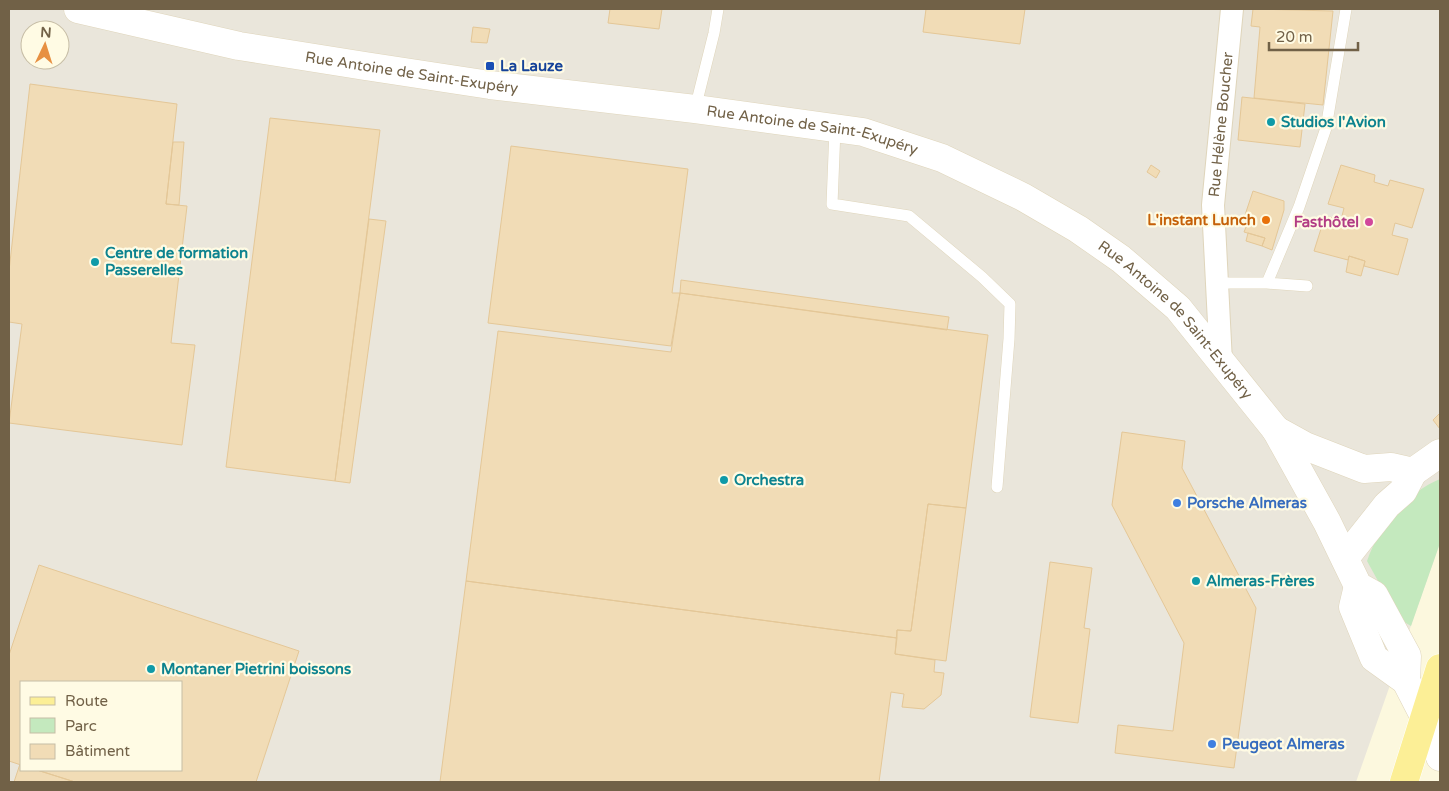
<svg xmlns="http://www.w3.org/2000/svg" width="1449" height="791" viewBox="0 0 1449 791" font-family="'Varela Round',sans-serif">
  <style>
    .industrial { fill: #eae6db; fill-rule: evenodd }
    .green { fill: #c4e9be }
    .building { fill: #f1dcb6; stroke: #e4c797 }
    .lines { fill: none; stroke-linecap: round; stroke-linejoin: round }
    .service-casing { stroke: #dfd5bb; stroke-width: 12 }
    .minor-casing { stroke: #dfd5bb; stroke-width: 24 }
    .tertiary-casing { stroke: #dfd5bb; stroke-width: 29 }
    .primary-casing { stroke: #fff; stroke-width: 29 }
    .service { stroke: #fff; stroke-width: 11 }
    .minor { stroke: #fff; stroke-width: 22 }
    .tertiary { stroke: #fff; stroke-width: 28 }
    .primary { stroke: #fcef96; stroke-width: 28 }
    .transit-dot { fill: #1a4fb4; stroke: #fffbe4; stroke-width: 2 }
    .culture-dot { fill: #0f9aa8; stroke: #fffbe4; stroke-width: 2 }
    .food-dot { fill: #e8710a; stroke: #fffbe4; stroke-width: 2 }
    .hotel-dot { fill: #d1479c; stroke: #fffbe4; stroke-width: 2 }
    .shop-dot { fill: #3f7fe0; stroke: #fffbe4; stroke-width: 2 }
    .labels { text-anchor: middle; dominant-baseline: central; stroke-width: 4.5; stroke-linejoin: round; paint-order: stroke }
    .transit-label { font-size: 15px; font-weight: bold; fill: #164399; stroke: #fffbe4; text-anchor: start }
    .street-label { font-size: 15px; fill: #716147; stroke: #fffbe4 }
    .culture-label { font-size: 15px; font-weight: bold; fill: #0d838f; stroke: #fffbe4; text-anchor: start }
    .food-label { font-size: 15px; font-weight: bold; fill: #c56008; stroke: #fffbe4; text-anchor: end }
    .hotel-label { font-size: 15px; font-weight: bold; fill: #b23c85; stroke: #fffbe4; text-anchor: end }
    .shop-label { font-size: 15px; font-weight: bold; fill: #366cbe; stroke: #fffbe4; text-anchor: start }
  </style>
  <rect width="100%" height="100%" fill="#fcf8de"/>
  <path class="industrial" d="M9,9H1440V543L1356,782H9ZM30,30H60V60H30ZM21,682H181V770H21Z"/>
  <path class="green" d="M1440,479V543L1411,626L1399,619L1367,561C1379,526 1406,493 1440,479Z"/>
  <path class="building" d="M610,9H662L659,29L608,23Z
    M926,9H1025L1020,44L923,32Z
    M1253,9L1333,11L1323,105L1254,98L1260,27L1251,26Z
    M473,27L490,29L487,43L471,42Z
    M30,84L177,104L166,204L187,206L171,343L195,345L182,445L9,423L22,324L9,322V271Z
    M1242,97L1305,104L1300,147L1238,140Z
    M270,118L380,130L335,481L226,467Z
    M173,142H184L179,205L166,204Z
    M511,146L688,169L672,293H680L671,346L488,323Z
    M1151,165L1160,171L1156,178L1147,172Z
    M1341,165L1375,175L1374,182L1388,186L1390,180L1424,189L1412,228L1395,223L1392,235L1408,239L1398,275L1364,266L1365,261L1349,256L1348,260L1314,251L1325,216L1341,220L1344,208L1328,204Z
    M1253,191L1284,201V210L1272,250L1262,246L1265,238L1244,232L1248,222L1251,223L1253,217L1245,215Z
    M369,219L386,221L350,483L335,481Z
    M1248,233L1265,238L1262,246L1246,241Z
    M1349,256L1365,261L1361,276L1346,272Z
    M681,280L949,317L947,330L680,293Z
    M680,293L988,335L966,508L928,504L911,631L897,630V638L466,581L498,331L671,352Z
    M1440,413V429L1433,420Z
    M1122,432L1185,441L1182,468L1256,608L1234,768L1115,753L1118,725L1173,731L1184,643L1112,505Z
    M928,504L966,508L946,661L895,654L897,630L911,631Z
    M1050,562L1092,568L1084,628L1090,629L1078,723L1030,717Z
    M39,565L299,651L256,782H75L37,770H181V682H21V765L9,761V655Z
    M466,581L897,638L895,654L935,660L934,672L944,673L941,695L924,709L902,707L904,694L891,692L879,782H440Z
    M20,764L21,770H37L75,782H14Z"/>
  <g class="lines">
    <g class="service-casing">
      <path id="service" d="M695,109L714,33L718,9
        M835,129L832,204L909,216L982,277L1010,304L1009,339L997,487
        M1217,283H1267L1307,286
        M1267,283L1299,207L1326,128L1346,9"/>
    </g>
    <g class="minor-casing">
      <g id="minor">
        <path id="s1" d="M1221,362L1213,205L1232,9"/>
      </g>
    </g>
    <g class="tertiary-casing">
      <g id="tertiary">
        <path id="s2" d="M78,9L239,46L365,66L490,85L695,109L863,132L942,158L1023,197L1078,229L1121,259L1178,308L1276,430L1327,522L1358,586L1374,595L1407,656L1406,681"/>
        <path d="M1276,430L1305,446L1364,469L1391,467L1413,472L1440,453"/>
        <path d="M1345,558L1387,505L1403,491L1413,472"/>
        <path d="M1358,586L1353,607L1374,658L1406,681L1424,716L1440,757"/>
      </g>
    </g>
    <g class="primary-casing">
      <path id="primary" d="M1404,782L1440,668"/>
    </g>
    <use href="#service" class="service"/>
    <use href="#minor" class="minor"/>
    <use href="#tertiary" class="tertiary"/>
    <use href="#primary" class="primary"/>
  </g>
  <rect class="transit-dot" x="485" y="61" width="10" height="10" rx="2.5"/>
  <g class="culture-dot">
    <circle cx="1271" cy="122" r="5"/>
    <circle cx="95" cy="262" r="5"/>
    <circle cx="724" cy="480" r="5"/>
    <circle cx="1196" cy="581" r="5"/>
    <circle cx="151" cy="669" r="5"/>
  </g>
  <circle class="food-dot" cx="1266" cy="220" r="5"/>
  <circle class="hotel-dot" cx="1369" cy="222" r="5"/>
  <g class="shop-dot">
    <circle cx="1177" cy="503" r="5"/>
    <circle cx="1212" cy="744" r="5"/>
  </g>
  <g class="labels">
    <g class="transit-label">
      <text x="500" y="66">La Lauze</text>
    </g>
    <g class="street-label">
      <text stroke="none"><textPath href="#s2" startOffset="340">Rue Antoine de Saint-Exupéry</textPath></text>
      <text stroke="none"><textPath href="#s1" startOffset="238">Rue Hélène Boucher</textPath></text>
      <text stroke="none"><textPath href="#s2" startOffset="745">Rue Antoine de Saint-Exupéry</textPath></text>
      <text stroke="none"><textPath href="#s2" startOffset="1166">Rue Antoine de Saint-Exupéry</textPath></text>
    </g>
    <g class="culture-label">
      <text x="1281" y="122">Studios l'Avion</text>
      <text x="105" y="253">Centre de formation<tspan x="105" dy="17">Passerelles</tspan></text>
      <text x="734" y="480">Orchestra</text>
      <text x="1206" y="581">Almeras-Frères</text>
      <text x="161" y="669">Montaner Pietrini boissons</text>
    </g>
    <g class="food-label">
      <text x="1256" y="220">L'instant Lunch</text>
    </g>
    <g class="hotel-label">
      <text x="1359" y="222">Fasthôtel</text>
    </g>
    <g class="shop-label">
      <text x="1187" y="503">Porsche Almeras</text>
      <text x="1222" y="744">Peugeot Almeras</text>
    </g>
  </g>
  <rect width="1449" height="791" fill="none" stroke="#716147" stroke-width="20"/>
  <rect x="20" y="681" width="162" height="90" fill="#fffbe4" stroke="#c6bda5"/>
  <rect x="30" y="697" width="25" height="8" fill="#fcef96" stroke="#c6bda5"/>
  <text x="65" y="706" font-size="15" fill="#716147">Route</text>
  <rect x="30" y="718" width="25" height="15" fill="#c4e9be" stroke="#c6bda5"/>
  <text x="65" y="731" font-size="15" fill="#716147">Parc</text>
  <rect x="30" y="744" width="25" height="15" fill="#f1dcb6" stroke="#c6bda5"/>
  <text x="65" y="756" font-size="15" fill="#716147">Bâtiment</text>
  <g transform="translate(45 45) rotate(4)"><circle r="24" fill="#fffbe4" stroke="#c6bda5"/>
  <path d="M0-4L9 19L0 12L-9 19Z" fill="#e79042"/>
  <text y="-8" font-size="14" font-weight="bold" text-anchor="middle" fill="#716147">N</text>
  </g>
  <path d="M1269 42v8h89v-8" fill="none" stroke="#716147" stroke-width="2.5"/>
  <text x="1276" y="42" font-size="15" fill="#716147" stroke="#fffbe4" stroke-width="4" paint-order="stroke">20 m</text>
</svg>
